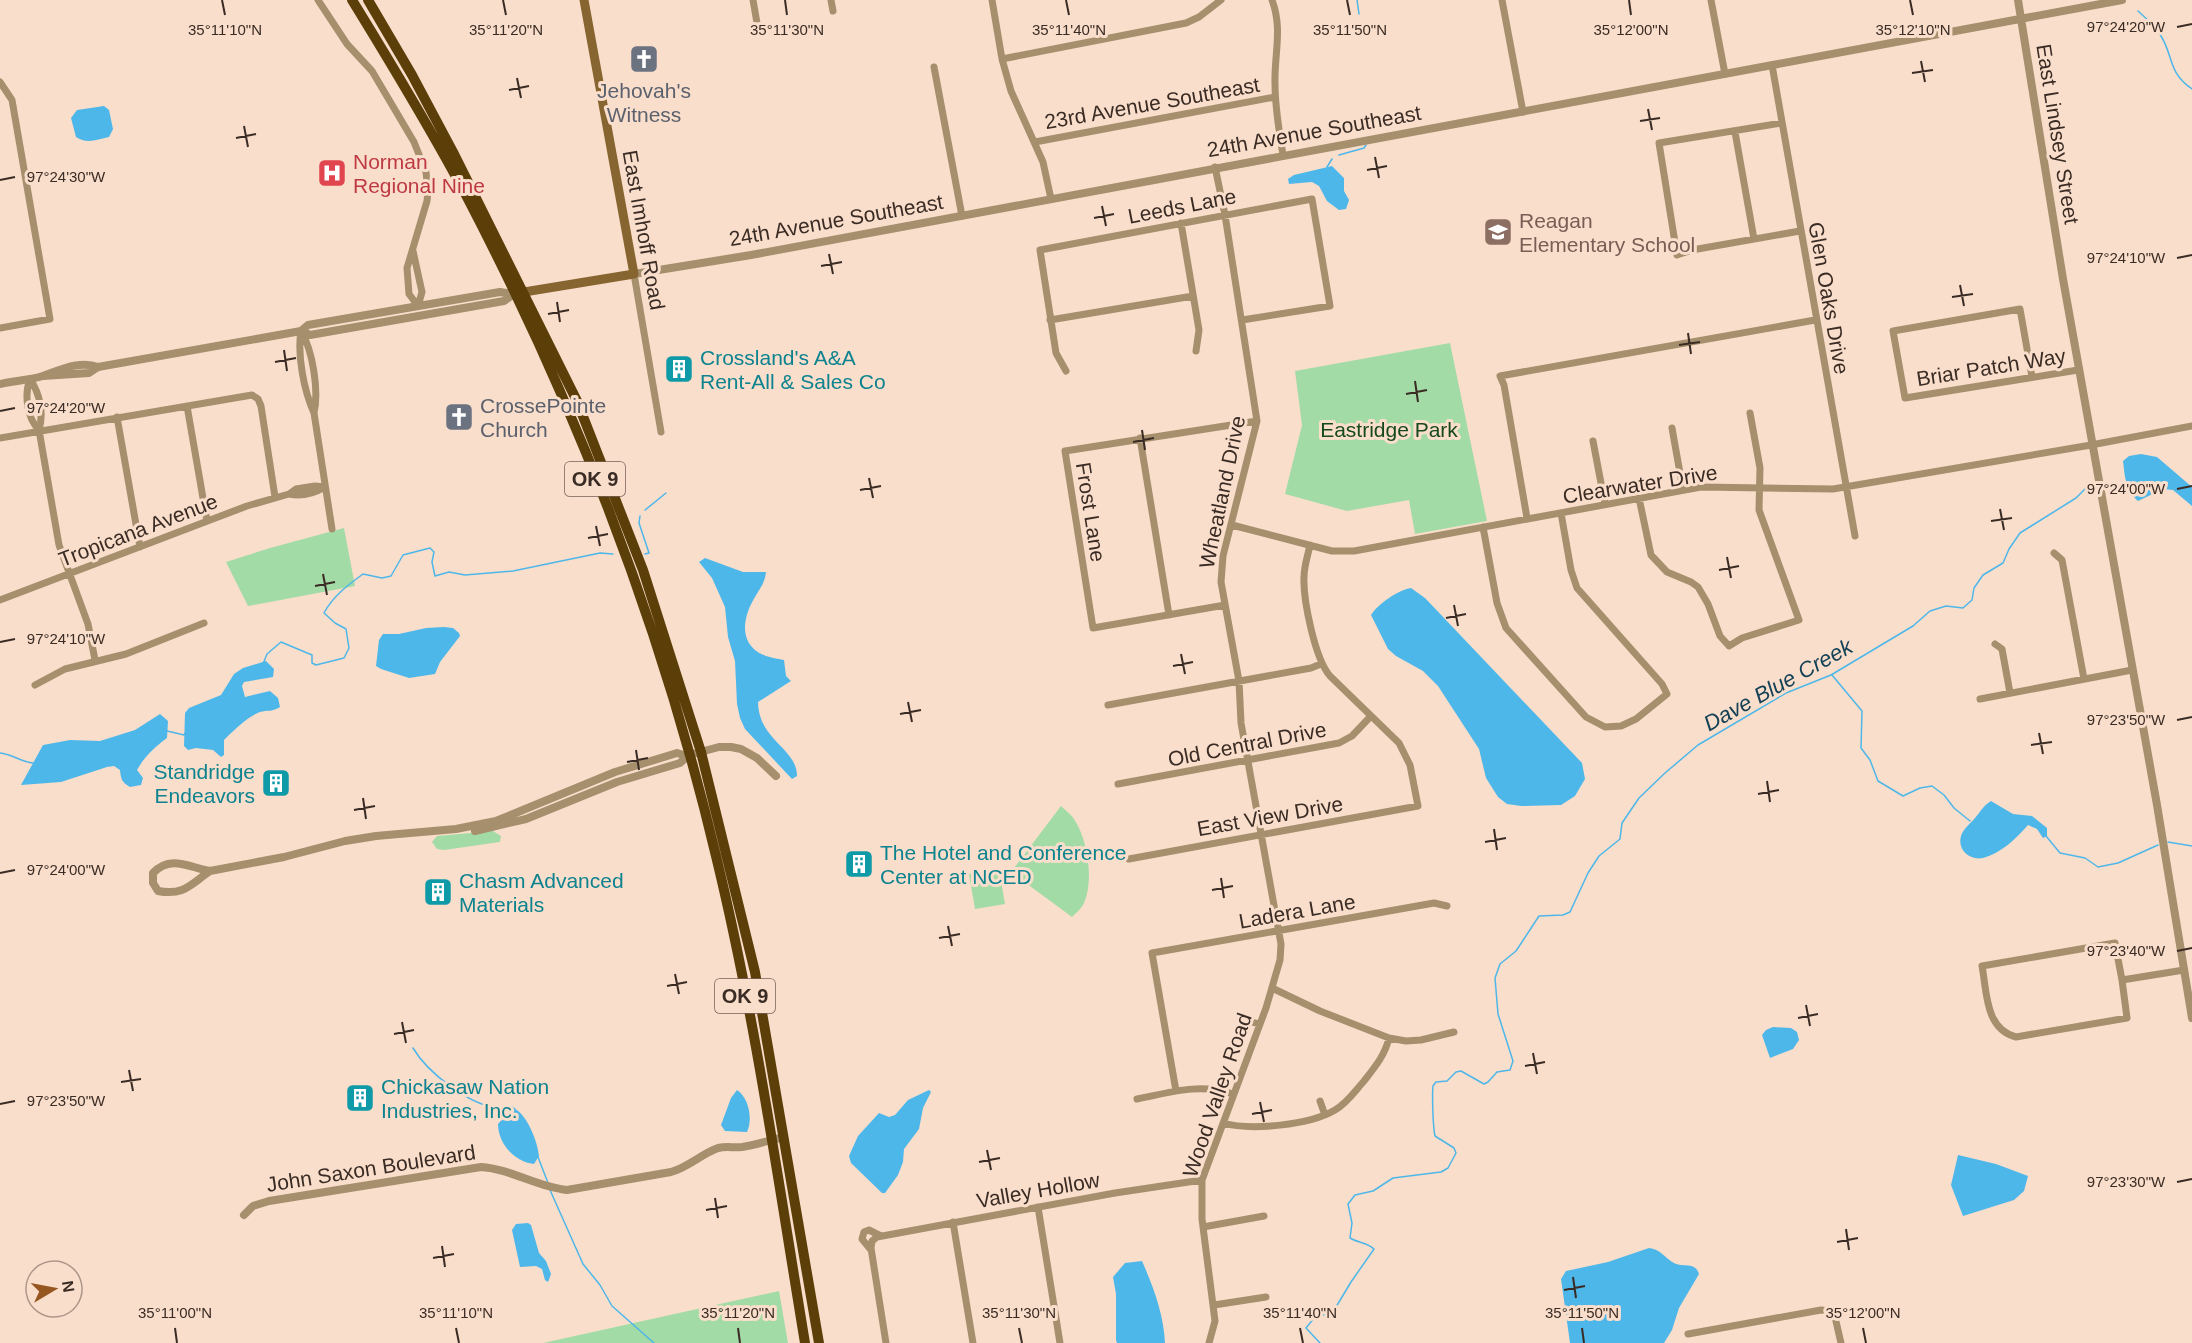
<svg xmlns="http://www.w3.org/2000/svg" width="2192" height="1343" viewBox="0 0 2192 1343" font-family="Helvetica,sans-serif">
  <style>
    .green { fill: #a3dba6 }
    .water { fill: #4db7e9 }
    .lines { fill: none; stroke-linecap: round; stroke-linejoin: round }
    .stream { stroke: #4db7e9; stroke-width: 1.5 }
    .minor { stroke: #a68f6d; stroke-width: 7 }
    .tertiary { stroke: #a68f6d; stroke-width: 8 }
    .secondary { stroke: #876530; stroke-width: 9 }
    .trunk { stroke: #5c3f08; stroke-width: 10 }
    .ticks { fill: none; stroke: #3a2c24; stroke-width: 2 }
    .labels { text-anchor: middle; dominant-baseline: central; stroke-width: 6; stroke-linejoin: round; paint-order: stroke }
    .shield { fill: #fadecc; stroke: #746156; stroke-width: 1.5 }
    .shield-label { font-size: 20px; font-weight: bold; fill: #3a2c24 }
    .worship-label { font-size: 21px; fill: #5b616d; stroke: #fadecc }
    .street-label { font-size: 21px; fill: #3a2c24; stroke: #fadecc }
    .health-label { font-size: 21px; fill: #be3a42; stroke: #fadecc; text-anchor: start }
    .education-label { font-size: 21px; fill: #785e54; stroke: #fadecc; text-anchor: start }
    .culture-label { font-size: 21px; fill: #0d838f; stroke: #fadecc; text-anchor: start }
    .park-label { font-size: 21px; fill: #15491d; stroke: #fadecc }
    .water-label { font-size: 22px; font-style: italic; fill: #134156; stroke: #fadecc }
    .ticks-label { font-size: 15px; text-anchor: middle; fill: #3a2c24; stroke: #fadecc; stroke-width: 6; stroke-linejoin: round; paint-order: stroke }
  </style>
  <rect width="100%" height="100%" fill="#fadecc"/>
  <path class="green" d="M1450,343L1487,521L1415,534L1409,500L1347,511L1285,494L1302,425L1295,371Z
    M344,528L355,586L248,606L226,562L270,548Z
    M1061,806C1065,810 1071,814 1074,819C1088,840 1094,880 1084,903C1082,908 1076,913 1072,917L1011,872Z
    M493,831L501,836L500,842L444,850L437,849L432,842L437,836Z
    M999,869L1005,904L975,909L969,874Z
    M779,1291L788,1343H543Z"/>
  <path class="water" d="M104,106L109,110L113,129L109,137C97,140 86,144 76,137L71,118L77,110Z
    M1332,166L1344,178V191L1349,200L1346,209L1339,210L1327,201L1319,186L1312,182L1289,184L1288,179L1294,175Z
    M2141,454L2157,457L2192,487V506L2173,490L2163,489L2138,501C2125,489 2125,477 2123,461L2129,456Z
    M705,558L743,572H766C765,583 760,588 755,597C742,618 738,646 766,656C772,658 779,659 784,660L786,676L791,681L758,702C759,741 797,748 797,776L792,779L745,729L740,718L737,704L735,661L728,637L725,607L712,578L699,562Z
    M1411,588L1425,598L1582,763L1585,779L1575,796L1561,805L1521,806L1507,804L1498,797L1486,778L1479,749L1438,686L1423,671L1396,656L1388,649L1371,615C1378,604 1398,590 1411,588Z
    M444,627L453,628L459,633L460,636L440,662L435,674L409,678L381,669L376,666L379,640L383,634H399L426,628Z
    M266,661L274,669L273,677L244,682L242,686L245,697L270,691L278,698L280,707C273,712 267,710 260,712C248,716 233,731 224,740V755L221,757L213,750L196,748L188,750L184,746L185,713L189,708L221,695L234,674L243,668Z
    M160,714L168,721L167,738C155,747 144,757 137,770L143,778L141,785L130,787C122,782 121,780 120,770L114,766L107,767L61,782L21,785L43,745L70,740L100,741L135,730Z
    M1991,801L2013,814L2032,816L2047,828V836L2043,838L2037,829L2028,825C2016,839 2001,853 1983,858C1970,861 1957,850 1961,836C1963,829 1971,823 1975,818C1980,812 1984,805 1991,801Z
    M1773,1027L1791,1028L1797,1032L1799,1040L1793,1049L1770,1058L1762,1035L1766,1030Z
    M737,1090C749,1098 753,1119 747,1132L725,1131L721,1125L731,1098Z
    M929,1090L931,1092L923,1108L919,1129L904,1149L903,1162L898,1175L885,1193H882L851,1163L849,1156L858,1136L879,1113L889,1117L895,1115L908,1100Z
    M512,1108C526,1111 538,1142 539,1156L534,1164C514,1162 498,1143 498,1124Z
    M1958,1155L1996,1164L2028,1176L2024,1191L2014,1200L1963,1216L1951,1185Z
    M528,1223L531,1225L539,1253L546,1261L551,1274L548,1282L545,1280L542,1269L536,1266L520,1267L512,1230L516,1224Z
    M1649,1248C1660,1249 1665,1258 1674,1263C1683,1268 1695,1261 1699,1274L1679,1308L1672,1330L1664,1343H1570L1561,1279L1566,1271L1608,1262Z
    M1142,1261C1153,1286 1164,1315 1165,1343H1117L1116,1340V1294L1113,1277L1125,1263Z"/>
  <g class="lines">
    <path class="stream" d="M1357,0L1359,14
      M2138,11C2146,18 2156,27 2161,36C2174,57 2167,71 2192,89
      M1339,155L1364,148L1366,145
      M1327,167L1332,159
      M645,510L666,493
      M640,516L639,523L649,553L645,554
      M263,664L267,654L281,642L312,655V663L316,665L344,658L349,648L346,629L335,623L324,613C333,596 348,585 363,574L382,578L391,576L403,555L430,548L434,552L432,562L435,576L449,572L465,575L513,571L600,553L613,554
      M1832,675L1862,711L1861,748L1870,760L1878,781L1903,796L1920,788L1932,786L1944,795L1954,808L1970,821
      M167,731L184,735L185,733
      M0,753C12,754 21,762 33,763
      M2046,836L2060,853L2085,858L2098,867L2118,863L2158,845
      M2168,842L2192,846
      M413,1048C427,1072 469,1105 498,1108C502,1109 508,1107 512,1107L515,1109
      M538,1157L548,1183
      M550,1190L583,1264L600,1285L612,1306L654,1343
      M1320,1343L1306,1328L1314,1318L1333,1312L1351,1282L1374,1249C1367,1242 1358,1243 1350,1238L1352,1223L1348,1204L1355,1195L1373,1191L1393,1178L1441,1172L1448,1168L1456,1153L1454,1148L1435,1136C1433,1128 1432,1095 1433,1086L1436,1082L1447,1081L1456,1072L1461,1071L1484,1084L1488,1082L1497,1072L1510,1070L1513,1061L1498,1014L1495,978L1500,964L1516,951L1539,916L1563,915L1570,912L1588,873L1599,856L1620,839L1622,823L1639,798L1665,773L1698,745L1786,693L1831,675L1913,626L1930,611L1946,606L1963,608L1972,600L1974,588L1983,575L2003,563L2009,549L2020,533L2076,498L2088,486"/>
    <path class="minor" d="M318,0L347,44L372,71L414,142L426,172L428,191L427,201L407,268L409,294L418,306
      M753,0L757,23
      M831,0L833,11
      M992,0L1002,59L1011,91L1043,162L1051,199
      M1272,0C1283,29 1274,55 1275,84C1275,108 1279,131 1283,155
      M1502,0L1523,112
      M1711,0L1725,74
      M1002,59L1186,23L1199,17L1221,0
      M1772,65L1855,536
      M934,67L962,216
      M0,82L12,100L50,319L0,328
      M1782,123L1659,143L1677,255L1692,250L1800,231
      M1735,132L1754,239
      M1035,142L1275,97
      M1181,223L1199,330L1196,351
      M413,251L422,292L418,306
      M634,274L661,432
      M1050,320L1193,296
      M301,331C313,351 319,391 314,413C304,391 297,355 301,331Z
      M1066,371L1056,353L1040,250L1312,199L1330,306L1242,320
      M2032,377L2020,309L1893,331L1905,398L2078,370
      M30,379C40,394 44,413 39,430L59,545L88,624L95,660
      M30,379C24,395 27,418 39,430
      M187,406L207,521
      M314,413L332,529
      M117,417L140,547
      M1672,428L1683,490
      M0,438L252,395L258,399L261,406L275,497
      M1140,438L1169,615
      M1593,441L1605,504
      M315,486L325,487C313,494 302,497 289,494L296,489Z
      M1639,498L1651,555L1667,572L1691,582L1698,587L1708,604L1720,636L1729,646L1742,638L1799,620L1759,510L1760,468L1750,413
      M1527,518L1504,385L1500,376L1815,320
      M1232,525L1332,551H1354L1701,487L1833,489L2091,445L2192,426
      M1483,527L1497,603L1506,628L1586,717L1605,727L1621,726L1636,719L1667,694L1662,684L1577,588L1571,570L1561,513
      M2054,553L2062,560L2084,679
      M0,600L247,506L289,494
      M1225,605L1093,628L1065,451L1257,421
      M1995,644L2002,649L2010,693
      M35,685L65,669L126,654L204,623
      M1980,699L2132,670
      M1108,705L1311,668L1321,664
      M1118,784L1339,743L1352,736L1371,716
      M1129,859L1418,806L1410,765L1399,743L1330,676C1315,659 1303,600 1304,577C1304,566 1308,555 1310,545
      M2122,980L2127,1018L2016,1037C1985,1029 1987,992 1982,966L2115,943L2122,980L2184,970
      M1272,988L1320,1011L1389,1038L1406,1041L1421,1040L1454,1032
      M1245,1020L1259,1024
      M1176,1091L1152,953L1434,903L1447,906
      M1137,1099C1172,1092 1199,1083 1233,1094
      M1320,1101L1325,1115
      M1223,1123C1251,1131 1310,1125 1335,1110C1347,1103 1355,1091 1364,1081C1375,1067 1385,1055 1389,1038
      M1038,1207L1060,1343
      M953,1222L973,1343
      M1203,1227L1264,1216
      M871,1250L862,1239L864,1232L869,1230L881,1236
      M1214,1305L1266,1297
      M1688,1334L1821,1310L1830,1311L1835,1317L1841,1343
      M886,1343L871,1248L872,1241L877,1237L1115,1193L1202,1180
      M1209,1343L1215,1321L1202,1219V1180L1266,1008L1280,960L1281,944L1241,723L1239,681L1221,582L1223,556L1257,421L1225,215L1215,167"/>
    <path class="tertiary" d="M2018,0L2063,279L2157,805L2192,1018
      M634,274L751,255L2122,0
      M301,331L308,325L500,292L512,294
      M43,376L89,373L98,367L301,331L310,335L504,301L514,294
      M0,384C14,381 29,380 43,376C60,370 80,360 98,367
      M475,831L526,819L617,782L680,763L689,755L719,747H731L741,749L757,758L776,776
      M210,871C191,884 184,896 158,891L153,883V873C171,854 190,868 210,871L284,857L345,841L376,836L456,829L496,821L615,772L677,753L687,756
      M244,1215L253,1206L269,1201L481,1167C511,1169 537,1187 567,1190L671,1172C689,1167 701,1154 718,1148C727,1146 733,1148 742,1147C756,1145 770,1140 784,1137"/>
    <path class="secondary" d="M518,293L634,274L584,0"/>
    <path class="trunk" d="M352,0C392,65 432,131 468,199C576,406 662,628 716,856C755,1016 778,1180 805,1343
      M368,0L412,75L453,152L577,401L643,570L701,752L755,972L819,1343"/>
  </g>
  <path class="ticks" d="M222,0L225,15M503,0L506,15M785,0L787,15M1066,0L1069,15M1347,0L1350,15M1629,0L1631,15M1910,0L1913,15M2177,27L2192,24M1921,61L1925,82M1912,73L1933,70M517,78L521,98M509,90L529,86M1648,109L1652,130M1640,121L1660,118M244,126L248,147M236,138L256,134M1375,157L1379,178M1367,170L1387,166M0,180L15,177M1102,206L1106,226M1094,218L1114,214M829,254L833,274M2177,258L2192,255M821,266L842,262M1960,285L1964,306M1952,297L1973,294M557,302L560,322M548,314L569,310M1688,333L1691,354M1679,345L1700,342M284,350L287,371M275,362L296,358M1415,381L1418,402M1406,394L1427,390M0,411L15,408M1142,430L1145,450M1133,442L1154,438M869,478L873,498M2177,489L2192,486M860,490L881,486M2000,509L2004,530M1991,521L2012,518M596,526L600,546M588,538L608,534M1727,557L1731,578M1719,570L1739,566M323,574L327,595M315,586L335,582M1454,605L1458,626M1446,618L1466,614M0,642L15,639M1181,654L1185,674M1173,666L1193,662M908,702L912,722M900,714L921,710M2177,720L2192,717M2039,733L2043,754M2031,745L2052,742M636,750L639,770M627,762L648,758M1767,781L1770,802M1758,794L1779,790M363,798L366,819M354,810L375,806M1494,829L1497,850M1485,842L1506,838M0,873L15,870M1221,878L1224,898M1212,890L1233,886M948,926L952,946M939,938L960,934M2177,951L2192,948M675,974L679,994M667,986L687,982M1806,1005L1810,1026M1798,1018L1818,1014M402,1022L406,1043M394,1034L414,1030M1533,1053L1537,1074M1525,1066L1545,1062M129,1070L133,1091M121,1082L141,1079M1260,1102L1264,1122M0,1104L15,1101M1252,1114L1272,1110M987,1150L991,1170M979,1162L1000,1158M2177,1182L2192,1179M715,1198L718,1218M706,1210L727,1206M1846,1229L1849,1250M1837,1242L1858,1238M442,1246L445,1267M433,1258L454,1254M1573,1277L1576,1298M1564,1290L1585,1286M175,1328L177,1343M456,1328L459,1343M738,1328L740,1343M1019,1328L1022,1343M1300,1328L1303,1343M1582,1328L1584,1343M1863,1328L1866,1343"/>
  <defs>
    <g id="church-square" transform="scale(1.5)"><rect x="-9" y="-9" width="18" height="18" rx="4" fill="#6b7280" stroke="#fadecc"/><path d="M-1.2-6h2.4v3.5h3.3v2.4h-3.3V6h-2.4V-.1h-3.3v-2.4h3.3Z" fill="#fff"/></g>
    <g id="hospital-square" transform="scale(1.5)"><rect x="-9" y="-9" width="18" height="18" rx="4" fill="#e0444e" stroke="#fadecc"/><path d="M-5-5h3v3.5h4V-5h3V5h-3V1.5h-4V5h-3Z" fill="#fff"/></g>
    <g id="school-square" transform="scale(1.5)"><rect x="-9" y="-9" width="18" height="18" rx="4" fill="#8d6e63" stroke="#fadecc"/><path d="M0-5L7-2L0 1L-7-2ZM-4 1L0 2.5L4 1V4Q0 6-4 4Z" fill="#fff"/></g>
    <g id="building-square" transform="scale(1.5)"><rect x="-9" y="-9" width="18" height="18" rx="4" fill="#0f9aa8" stroke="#fadecc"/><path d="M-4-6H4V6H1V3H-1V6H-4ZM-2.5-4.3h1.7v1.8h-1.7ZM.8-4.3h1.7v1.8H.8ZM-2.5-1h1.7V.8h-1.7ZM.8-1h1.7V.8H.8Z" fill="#fff"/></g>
  </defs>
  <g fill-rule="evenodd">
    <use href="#church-square" x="644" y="59"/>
    <use href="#hospital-square" x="332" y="173"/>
    <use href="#school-square" x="1498" y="232"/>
    <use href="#building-square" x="679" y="369"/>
    <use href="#church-square" x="459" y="417"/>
    <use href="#building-square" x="276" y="783"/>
    <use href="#building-square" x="859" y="864"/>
    <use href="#building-square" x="438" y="892"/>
    <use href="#building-square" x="360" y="1098"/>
  </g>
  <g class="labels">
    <g class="shield">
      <rect x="565" y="462" width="60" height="34" rx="4.5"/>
      <rect x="715" y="979" width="60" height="34" rx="4.5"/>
    </g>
    <g class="shield-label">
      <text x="595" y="479">OK 9</text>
      <text x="745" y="996">OK 9</text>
    </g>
    <g class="worship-label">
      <text x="644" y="90">Jehovah's<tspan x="644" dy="24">Witness</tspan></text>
      <text x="480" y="405" text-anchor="start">CrossePointe<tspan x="480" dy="24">Church</tspan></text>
    </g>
    <g class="street-label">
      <text transform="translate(1152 103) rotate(-10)">23rd Avenue Southeast</text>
      <text transform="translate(1314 131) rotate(-10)">24th Avenue Southeast</text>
      <text transform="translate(2058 134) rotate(81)">East Lindsey Street</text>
      <text transform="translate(1182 206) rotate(-11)">Leeds Lane</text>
      <text transform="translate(836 220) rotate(-10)">24th Avenue Southeast</text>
      <text transform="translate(644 230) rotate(80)">East Imhoff Road</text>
      <text transform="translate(1829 298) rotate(80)">Glen Oaks Drive</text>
      <text transform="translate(1991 367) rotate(-9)">Briar Patch Way</text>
      <text transform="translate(1640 484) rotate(-9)">Clearwater Drive</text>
      <text transform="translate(1222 492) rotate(-78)">Wheatland Drive</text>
      <text transform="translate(1091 512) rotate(81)">Frost Lane</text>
      <text transform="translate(138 530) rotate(-21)">Tropicana Avenue</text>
      <text transform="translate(1247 744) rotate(-11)">Old Central Drive</text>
      <text transform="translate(1270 816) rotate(-10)">East View Drive</text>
      <text transform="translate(1297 911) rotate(-10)">Ladera Lane</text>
      <text transform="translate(1217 1095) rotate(-71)">Wood Valley Road</text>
      <text transform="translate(371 1168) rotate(-9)">John Saxon Boulevard</text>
      <text transform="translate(1038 1190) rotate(-10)">Valley Hollow</text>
    </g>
    <g class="health-label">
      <text x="353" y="161">Norman<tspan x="353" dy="24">Regional Nine</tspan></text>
    </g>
    <g class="education-label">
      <text x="1519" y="220">Reagan<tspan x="1519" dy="24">Elementary School</tspan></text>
    </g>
    <g class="culture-label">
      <text x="700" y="357">Crossland's A&amp;A<tspan x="700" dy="24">Rent-All &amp; Sales Co</tspan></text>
      <text x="255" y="771" text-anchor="end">Standridge<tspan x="255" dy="24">Endeavors</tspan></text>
      <text x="880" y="852">The Hotel and Conference<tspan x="880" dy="24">Center at NCED</tspan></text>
      <text x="459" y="880">Chasm Advanced<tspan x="459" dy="24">Materials</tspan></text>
      <text x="381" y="1086">Chickasaw Nation<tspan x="381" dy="24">Industries, Inc.</tspan></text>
    </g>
    <g class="park-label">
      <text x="1389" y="429">Eastridge Park</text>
    </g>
    <g class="water-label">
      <text transform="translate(1778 685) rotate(-29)">Dave Blue Creek</text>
    </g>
  </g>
  <g class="ticks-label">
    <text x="2126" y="32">97°24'20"W</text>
    <text x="225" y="35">35°11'10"N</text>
    <text x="506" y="35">35°11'20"N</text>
    <text x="787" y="35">35°11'30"N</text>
    <text x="1069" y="35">35°11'40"N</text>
    <text x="1350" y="35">35°11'50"N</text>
    <text x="1631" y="35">35°12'00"N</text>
    <text x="1913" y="35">35°12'10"N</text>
    <text x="66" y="182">97°24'30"W</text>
    <text x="2126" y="263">97°24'10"W</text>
    <text x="66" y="413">97°24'20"W</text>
    <text x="2126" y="494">97°24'00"W</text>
    <text x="66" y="644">97°24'10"W</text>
    <text x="2126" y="725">97°23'50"W</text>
    <text x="66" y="875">97°24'00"W</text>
    <text x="2126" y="956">97°23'40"W</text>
    <text x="66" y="1106">97°23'50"W</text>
    <text x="2126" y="1187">97°23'30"W</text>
    <text x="175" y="1318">35°11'00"N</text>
    <text x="456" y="1318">35°11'10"N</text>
    <text x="738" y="1318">35°11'20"N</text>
    <text x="1019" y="1318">35°11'30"N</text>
    <text x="1300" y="1318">35°11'40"N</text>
    <text x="1582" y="1318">35°11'50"N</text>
    <text x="1863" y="1318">35°12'00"N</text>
  </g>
  <g transform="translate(54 1289) rotate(80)"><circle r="28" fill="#fadecc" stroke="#ad9789" stroke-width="1.5"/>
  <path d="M0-4.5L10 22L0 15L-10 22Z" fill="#965620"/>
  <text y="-9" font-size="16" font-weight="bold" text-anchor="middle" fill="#3a2c24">N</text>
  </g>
</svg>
